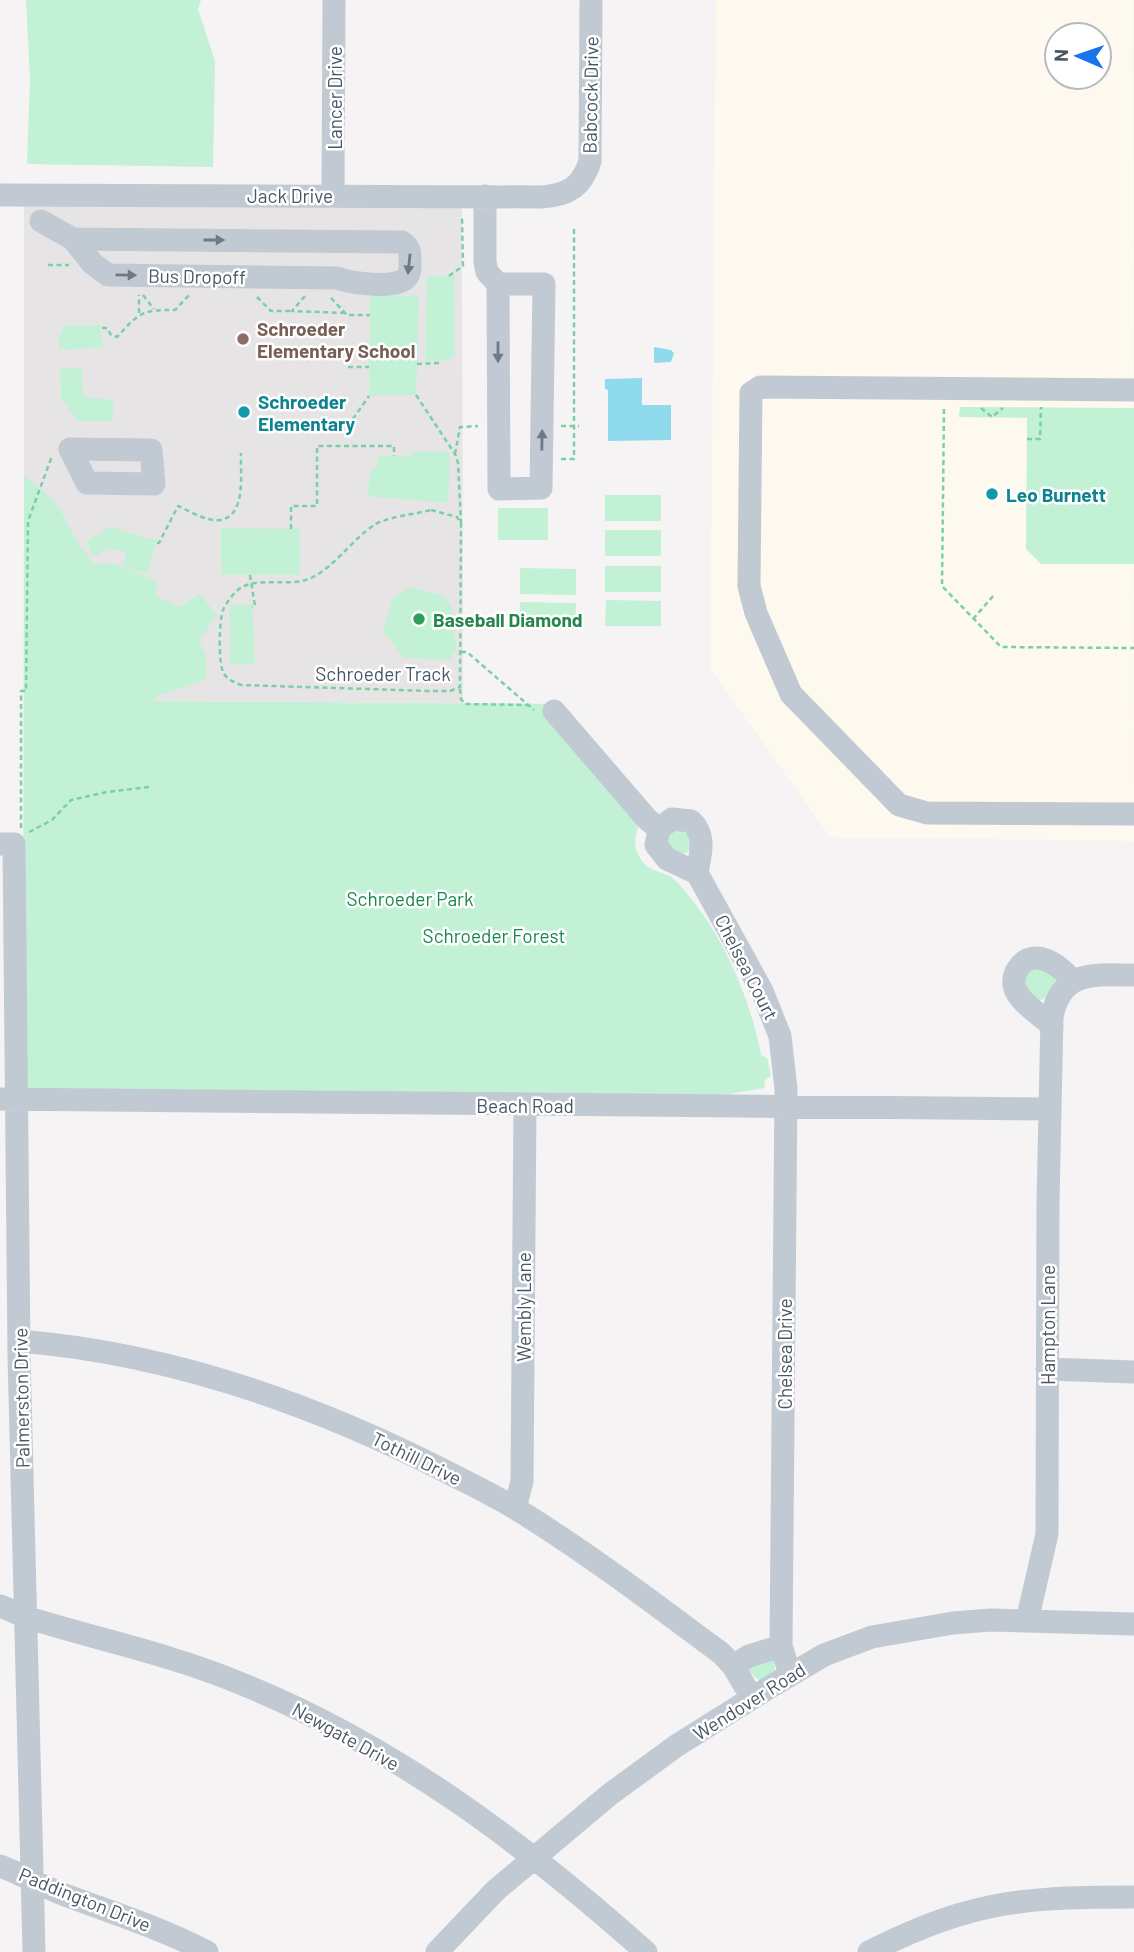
<svg xmlns="http://www.w3.org/2000/svg" width="1134" height="1952" viewBox="0 0 1134 1952" font-family="Barlow,sans-serif">
  <style>
    .commercial { fill: #fdf9ef; fill-rule: evenodd }
    .education { fill: #e6e4e5 }
    .green { fill: #c3f1d5 }
    .water { fill: #90daee }
    .lines { fill: none; stroke-linecap: round; stroke-linejoin: round }
    .path { stroke: #7ad0a6; stroke-width: 2.5; stroke-dasharray: 5 3.5; stroke-linecap: butt }
    .minor { stroke: #c1cad2; stroke-width: 23 }
    .oneway { fill: #6e7983 }
    .education-dot { fill: #8d6e63; stroke: #fff; stroke-width: 2.5 }
    .culture-dot { fill: #0f9aa8; stroke: #fff; stroke-width: 2.5 }
    .leisure-dot { fill: #2e9e5b; stroke: #fff; stroke-width: 2.5 }
    .labels { text-anchor: middle; dominant-baseline: central; stroke-width: 5; stroke-linejoin: round; paint-order: stroke }
    .street-label { font-size: 19px; fill: #4a5661; stroke: #fff }
    .education-label { font-size: 19px; font-weight: bold; fill: #785e54; stroke: #fff; text-anchor: start }
    .culture-label { font-size: 19px; font-weight: bold; fill: #0d838f; stroke: #fff; text-anchor: start }
    .leisure-label { font-size: 19px; font-weight: bold; fill: #27864d; stroke: #fff; text-anchor: start }
    .park-label { font-size: 19px; fill: #17864f; stroke: #fff }
  </style>
  <rect width="100%" height="100%" fill="#f5f3f3"/>
  <path class="commercial" d="M716,0H1133L1134,841L830,837L710,668ZM1057,35H1099V77H1057Z"/>
  <path class="education" d="M24,195L462,197L463,703L24,700Z"/>
  <path class="green" d="M26,0H201L198,9L215,61L213,167L27,164L30,78Z
    M427,276H455V355L448,360L425,361Z
    M370,295L419,296L416,395L369,396Z
    M100,325L103,347L59,350V334L62,333V326Z
    M60,368L82,369L83,397L113,400V421H77L61,397Z
    M960,407L1134,408V564H1041L1026,549L1027,418L959,417Z
    M415,451L450,452L448,503L367,496L371,469L377,468L378,455L411,456Z
    M24,475L56,503L79,544L93,563L116,564L158,582L155,595L179,607L199,594L217,614L199,641L206,655V679L155,697V701L561,704L642,818C637,829 632,842 638,854C647,875 665,869 676,881C719,926 750,995 761,1055L767,1058L771,1076L764,1081L765,1088L715,1096L31,1093L23,1086Z
    M605,495H661V521H605Z
    M498,508H548V540H498Z
    M110,527L157,541L147,574L124,567L126,552L110,548L93,557L86,542Z
    M221,528L300,529V575H221Z
    M605,530H661V556H605Z
    M605,566H661V592H605Z
    M520,568L576,569V595L520,594Z
    M410,587L443,595L451,607L456,649L449,660L404,658L383,631L393,598Z
    M606,600L661,601V626H605Z
    M520,602L576,603L575,629L519,628Z
    M252,604L255,664H230V605Z
    M671,828L691,833L690,849L686,853L675,855L665,837Z
    M1041,967L1056,980L1046,998L1038,1001L1025,990L1024,973Z
    M774,1659L775,1671L760,1681L748,1671V1665Z"/>
  <path class="water" d="M654,347L671,350L674,353L671,362L654,363Z
    M642,378V405H671V440L608,441V390L605,389V379Z"/>
  <g class="lines">
    <path class="path" d="M48,265H69
      M449,276L463,266L462,217
      M143,295L154,309
      M305,296L292,311L345,313
      M257,297L271,311H293
      M331,298L347,315H370
      M139,313V295
      M102,328H107L111,335L117,337C140,312 141,310 175,310L189,295
      M417,364L439,363V361
      M348,367H369
      M416,395L455,454L458,463L461,523
      M981,408L992,417L1003,408
      M944,409L942,586L1001,647L1134,648
      M348,426L369,396
      M561,426H579
      M1027,439H1040L1041,407
      M455,454L460,427L478,426
      M561,459H574V226
      M431,510L457,517L461,523L460,687L450,691H431L241,685C234,682 228,680 224,674C218,665 219,621 223,610C226,603 233,594 239,589C259,575 291,589 313,577C336,565 353,539 374,525C386,517 416,514 431,510Z
      M291,529V506H317V446H394V456
      M157,543H159L178,506C190,511 207,522 220,520C247,516 240,473 241,453
      M250,575L255,606L252,607
      M973,619L994,595
      M461,652H467L534,710
      M460,689L461,699L465,704L529,705
      M21,828V691H26L28,521L52,456
      M29,832L52,820L71,800L107,792L149,787"/>
    <path class="minor" d="M0,195L542,197C568,195 582,187 590,161L591,0
      M333,195L334,0
      M485,196V262L487,272L498,284L499,489L541,488L544,284H498
      M41,221L73,239L92,263L108,275L337,278C350,283 398,290 407,277C411,272 410,266 410,261C410,252 410,247 402,242L73,239
      M1134,390L760,387L751,393L749,586L756,613L791,694L899,805L927,813L1134,814
      M70,449L151,450L154,484L87,483Z
      M554,711L647,819L659,829
      M0,844H14L19,1355L34,1952
      M697,873C700,854 707,836 691,821L672,819L659,829L656,845L667,859L697,873L762,991L780,1036L786,1089L781,1646L790,1674
      M1052,1026C1041,1015 1023,1005 1016,991C1009,977 1020,959 1035,958C1049,957 1065,971 1072,981
      M0,1099L1049,1109
      M19,1341C168,1353 311,1403 443,1470C468,1483 494,1495 518,1510C589,1554 655,1604 722,1654L733,1666L752,1698
      M1047,1369L1134,1372
      M515,1508L522,1481L525,1105
      M0,1606C10,1609 19,1615 29,1618C100,1640 173,1655 242,1684C393,1745 525,1844 646,1952
      M1027,1621L1047,1534L1048,1202L1052,1017C1061,969 1095,975 1134,975
      M733,1666L749,1656L781,1646
      M0,1866C22,1874 43,1887 65,1895C113,1913 161,1928 207,1952
      M437,1952L496,1890L609,1795L676,1746L770,1687L824,1655L872,1637L953,1623L991,1620L1134,1624
      M869,1952C901,1936 934,1921 969,1912C1022,1897 1079,1897 1134,1897"/>
  </g>
  <defs><path id="oneway-solid" d="M-6-.8H1V-3.2L6.5 0L1 3.2V.8H-6Z" transform="scale(1.75)"/></defs>
  <g class="oneway">
    <use href="#oneway-solid" transform="translate(214 240)"/>
    <use href="#oneway-solid" transform="translate(409 264) rotate(96)"/>
    <use href="#oneway-solid" transform="translate(126 275) rotate(1)"/>
    <use href="#oneway-solid" transform="translate(498 352) rotate(90)"/>
    <use href="#oneway-solid" transform="translate(542 440) rotate(-89)"/>
  </g>
  <circle class="education-dot" cx="243" cy="339" r="7"/>
  <g class="culture-dot">
    <circle cx="244" cy="412" r="7"/>
    <circle cx="992" cy="494" r="7"/>
  </g>
  <circle class="leisure-dot" cx="419" cy="619" r="7"/>
  <g class="labels">
    <g class="street-label">
      <text transform="translate(590 95) rotate(-89)">Babcock Drive</text>
      <text transform="translate(334 98) rotate(-90)">Lancer Drive</text>
      <text x="290" y="195">Jack Drive</text>
      <text transform="translate(197 276) rotate(1)">Bus Dropoff</text>
      <text x="383" y="673">Schroeder Track</text>
      <text transform="translate(747 967) rotate(63)">Chelsea Court</text>
      <text x="525" y="1105">Beach Road</text>
      <text transform="translate(523 1307) rotate(-90)">Wembly Lane</text>
      <text transform="translate(1047 1325) rotate(-90)">Hampton Lane</text>
      <text transform="translate(784 1354) rotate(-90)">Chelsea Drive</text>
      <text transform="translate(21 1398) rotate(-91)">Palmerston Drive</text>
      <text transform="translate(417 1458) rotate(26)">Tothill Drive</text>
      <text transform="translate(749 1701) rotate(-32)">Wendover Road</text>
      <text transform="translate(346 1736) rotate(29)">Newgate Drive</text>
      <text transform="translate(85 1899) rotate(22)">Paddington Drive</text>
    </g>
    <g class="education-label">
      <text x="257" y="328">Schroeder<tspan x="257" dy="22">Elementary School</tspan></text>
    </g>
    <g class="culture-label">
      <text x="258" y="401">Schroeder<tspan x="258" dy="22">Elementary</tspan></text>
      <text x="1006" y="494">Leo Burnett</text>
    </g>
    <g class="leisure-label">
      <text x="433" y="619">Baseball Diamond</text>
    </g>
    <g class="park-label">
      <text x="410" y="898">Schroeder Park</text>
      <text x="494" y="935">Schroeder Forest</text>
    </g>
  </g>
  <g transform="translate(1078 56) rotate(272)"><circle r="33" fill="#ffffff" stroke="#b7bbc0" stroke-width="2"/>
  <path d="M0-5L12 26L0 18L-12 26Z" fill="#1a73e8"/>
  <text y="-10" font-size="19" font-weight="bold" text-anchor="middle" fill="#4a5661">N</text>
  </g>
</svg>
